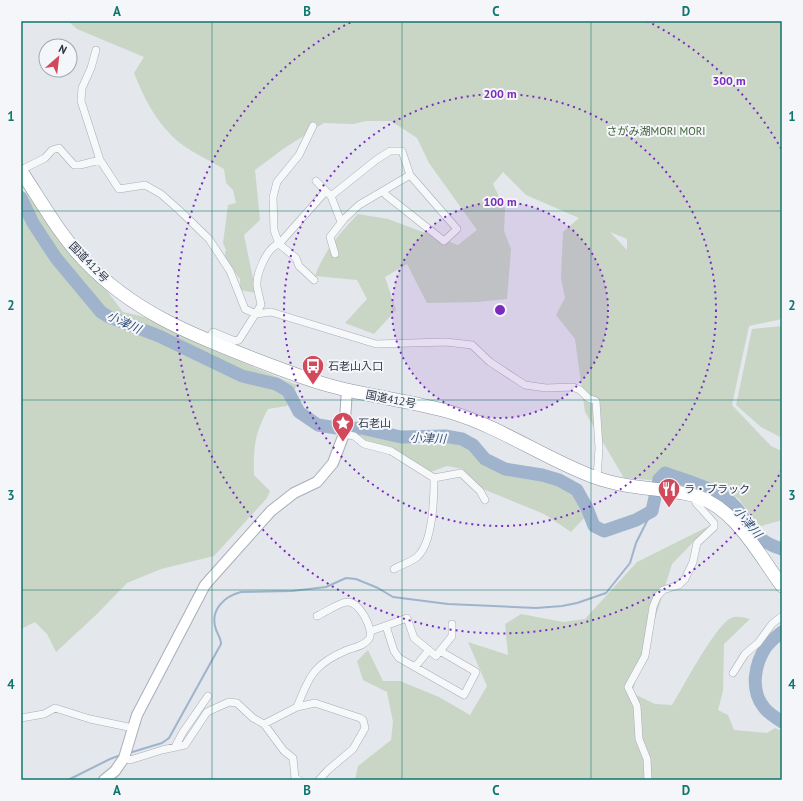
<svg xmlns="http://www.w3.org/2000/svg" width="803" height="801" viewBox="0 0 803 801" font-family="'PT Sans','Noto Sans JP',sans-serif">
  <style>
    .green { fill: #c9d6c5; fill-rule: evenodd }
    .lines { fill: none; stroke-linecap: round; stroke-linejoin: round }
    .stream { stroke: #9fb4cc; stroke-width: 2 }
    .river { stroke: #9fb4cc; stroke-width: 13 }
    .street-casing { stroke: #a9aeb7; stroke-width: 8 }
    .secondary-casing { stroke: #a9aeb7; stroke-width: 12 }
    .highway-casing { stroke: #8b94a3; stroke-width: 14 }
    .street { stroke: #f7f8fa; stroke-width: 7 }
    .secondary { stroke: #fff; stroke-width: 10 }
    .highway { stroke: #fff; stroke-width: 13 }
    .grid { fill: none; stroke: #0f766e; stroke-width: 1; stroke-opacity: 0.55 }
    .ring { fill: none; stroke: #7b2cbf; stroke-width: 2; stroke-dasharray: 2 4 }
    .labels { text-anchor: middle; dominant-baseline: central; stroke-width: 4; stroke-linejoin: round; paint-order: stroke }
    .park-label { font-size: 11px; fill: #3f6138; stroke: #f4f6f9 }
    .street-label { font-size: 11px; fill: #2b3445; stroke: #f4f6f9 }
    .poi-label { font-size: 11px; fill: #2b3445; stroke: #f4f6f9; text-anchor: start }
    .water-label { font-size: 12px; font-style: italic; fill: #34527a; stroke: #f4f6f9 }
    .centre { fill: #7b2cbf; stroke: #f4f6f9; stroke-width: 2 }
    .ring-label { font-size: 12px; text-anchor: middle; font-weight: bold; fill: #7b2cbf; stroke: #f4f6f9; stroke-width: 4; stroke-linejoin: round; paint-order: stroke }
    .neatline { fill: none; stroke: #0f766e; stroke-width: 1.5 }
    .grid-label { font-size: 13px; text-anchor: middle; font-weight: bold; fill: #0f766e }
  </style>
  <rect width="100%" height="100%" fill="#e4e7ec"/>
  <path class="green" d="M68,21H782V319L749,326L732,405L771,446L782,451V520L758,527L739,499L715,485L624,478L585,412L575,339L556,315L565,298L561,278L563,232L579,218L526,195L503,172L493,184L505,209L504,231L511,249L507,299L477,302L427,303L407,264L385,277L396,310L374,334L345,323L367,299L357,280L315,276C324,251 340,233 358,214L388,219L458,245L477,230L429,163L417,138L391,121H366L353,124L324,123L283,149L255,170L260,220L244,235L256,293L240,290V279L224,258L226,250L223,243L228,205L236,203L233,190L226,183L224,169C207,159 186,150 172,136C154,118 143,96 134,73L144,57L77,29ZM610,232L627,239V250Z
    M21,190L31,195L77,262L104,287L123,312L149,318L212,350L297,385L287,406L268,409C255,433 253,447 254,475L270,491L267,498L214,556L161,569L127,583L96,615L56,652L47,634L35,622L21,629Z
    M782,326V438L761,427L736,405L752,329Z
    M357,434L394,437L420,445L450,442L467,448L492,468L522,477L553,481L576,493L585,517L571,532L544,514L478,487L463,469L447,466L428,473L392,449L365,443Z
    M709,526L672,564L632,693L655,704L672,705C685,684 711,633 729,619C736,615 743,617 750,619L724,644L723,691L718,710L728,715L734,730L767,733L775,728L782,731V780H355L358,766L391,740L393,722L387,692L363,680L357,661L368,650L383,681H400L439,697L470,715L487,686L468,642L508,655L505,624L521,614L563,622L585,619L637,562Z"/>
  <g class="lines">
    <path class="stream" d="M129,753L162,743L169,738L221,644C221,637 216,633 215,626C211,609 225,596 241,592L292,591L326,587L346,578L356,579L378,588L393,597L448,604L536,608L562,606L577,603L606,593L630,563L636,543L652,511
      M68,780L110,759L121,755"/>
    <path class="river" d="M21,198L33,223L56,258L101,312L109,317L159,336L242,376L276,384L288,391L299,412L318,425L343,429L361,428L401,437L445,436L462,439L473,445L485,459L505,469L542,475L559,480L577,490L587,508L594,526L604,531L636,520L652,511L659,479L665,473C684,480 707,486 724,497C741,508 744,523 756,534C763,542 772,546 782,549
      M782,632C777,636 770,641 766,647C755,663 750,689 763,706C767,713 775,717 782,722"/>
    <g class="street-casing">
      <path id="street" d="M96,50L91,68L82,88L81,101L100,160L119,189L145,185L161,194L179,210L209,239L230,271L245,309L256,314L271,312L376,344L446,342L472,345L490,362L525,385L546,388L573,387L580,390L588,398L596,401L599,448L597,478
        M313,126L299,155L277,182L273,197L274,230L279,244L296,258L299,266L314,280
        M21,170L45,158L52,150L59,148L74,165H80L100,160
        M316,181L331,196L341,222
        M331,196L376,160L390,151H402L410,175L457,229L444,241L386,195L383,191
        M335,254L330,237L344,219L359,205L410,175
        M208,341L213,332L235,341L239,340L261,305C260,299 258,292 257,286C256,274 267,247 279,244L326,191
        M344,434L354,436L364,444L391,451L434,478L461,473L480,491L485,500
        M394,569C401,565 411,562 417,557C433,543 434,499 434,478
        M386,626L394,651L399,658L464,695L476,672L440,651
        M371,631L407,618L414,638L436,656L452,636V624
        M415,667L429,650
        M733,673L745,654L758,643L772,624L782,616
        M297,707C310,675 314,664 347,650C355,647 364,646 369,639C375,631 359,600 347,602C338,603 326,612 317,616
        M21,718L44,714L55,708L90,719L133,728
        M264,724L284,751L293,758L295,778L299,780
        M175,747L183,732L208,696
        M124,758L130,760L162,750L185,745L207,712L229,702L237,703L253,718L264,724L297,707L315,703L360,718L363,720L365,728L353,749L328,770L319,780
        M648,780L647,759L639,739L637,706L628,687L645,656L653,607L657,597L663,590L679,585L685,579L693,562L697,543L714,527V523L696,503L694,495"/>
    </g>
    <g class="secondary-casing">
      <path id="secondary" d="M104,780L115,771L124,758L137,715L205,585L271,511L294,493L317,482L333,463L344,434L347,390"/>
    </g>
    <g class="highway-casing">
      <path id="highway" d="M21,171C41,201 59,234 84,260C132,311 190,334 254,359C281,369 307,380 335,387C373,397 412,401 450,412C501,427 545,459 594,477C624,488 657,488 688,494C733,503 757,552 782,586"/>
    </g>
    <use href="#street" class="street"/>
    <use href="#secondary" class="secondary"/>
    <use href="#highway" class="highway"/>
  </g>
  <path class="grid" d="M212,21V780M402,21V780M591,21V780M21,211H782M21,400H782M21,590H782"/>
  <circle cx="500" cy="310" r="108" fill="#7b2cbf" fill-opacity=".12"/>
  <g class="ring">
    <circle cx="500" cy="310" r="108"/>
    <circle cx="500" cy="310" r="216"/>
    <path d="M782 470A324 324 0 1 1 353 21M647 21A324 324 0 0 1 782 150"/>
  </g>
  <defs>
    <g id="bus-pin" transform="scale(1.15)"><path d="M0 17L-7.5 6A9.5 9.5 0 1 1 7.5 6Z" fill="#d1495b" stroke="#f4f6f9"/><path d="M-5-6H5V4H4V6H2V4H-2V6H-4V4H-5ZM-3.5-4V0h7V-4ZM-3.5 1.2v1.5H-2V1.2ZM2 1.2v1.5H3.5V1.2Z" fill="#fff"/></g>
    <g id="sight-pin" transform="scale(1.15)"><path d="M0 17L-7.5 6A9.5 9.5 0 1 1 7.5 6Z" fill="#d1495b" stroke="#f4f6f9"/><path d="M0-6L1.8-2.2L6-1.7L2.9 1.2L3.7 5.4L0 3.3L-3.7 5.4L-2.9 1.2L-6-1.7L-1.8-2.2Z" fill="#fff"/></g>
    <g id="restaurant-pin" transform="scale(1.15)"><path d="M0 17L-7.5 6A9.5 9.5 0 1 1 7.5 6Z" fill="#d1495b" stroke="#f4f6f9"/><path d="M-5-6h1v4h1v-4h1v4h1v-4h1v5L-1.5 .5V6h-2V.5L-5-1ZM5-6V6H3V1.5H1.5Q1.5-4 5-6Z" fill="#fff"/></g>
  </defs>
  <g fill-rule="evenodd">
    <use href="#bus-pin" x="313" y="366"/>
    <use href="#sight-pin" x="343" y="423"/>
    <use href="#restaurant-pin" x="669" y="489"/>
  </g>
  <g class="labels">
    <g class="park-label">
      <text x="656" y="131">さがみ湖MORI MORI</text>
    </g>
    <g class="street-label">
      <text transform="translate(89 262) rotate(46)">国道412号</text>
      <text transform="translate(391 399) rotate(11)">国道412号</text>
    </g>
    <g class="poi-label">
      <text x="328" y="366">石老山入口</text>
      <text x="358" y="423">石老山</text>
      <text x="684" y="489">ラ・プラック</text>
    </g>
    <g class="water-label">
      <text transform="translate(124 322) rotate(25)">小津川</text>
      <text transform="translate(428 438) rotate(2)">小津川</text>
      <text transform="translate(748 522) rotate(49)">小津川</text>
    </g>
  </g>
  <circle cx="500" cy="310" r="6" class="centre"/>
  <g class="ring-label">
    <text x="729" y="85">300 m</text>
    <text x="500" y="98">200 m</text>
    <text x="500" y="206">100 m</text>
  </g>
  <rect width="803" height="801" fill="none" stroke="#f4f6f9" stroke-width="44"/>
  <g transform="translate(58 58) rotate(28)"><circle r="19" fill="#f4f6f9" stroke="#a4a8b1"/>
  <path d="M0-3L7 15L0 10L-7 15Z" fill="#d1495b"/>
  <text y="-6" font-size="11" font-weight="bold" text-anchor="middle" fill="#2b3445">N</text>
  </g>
  <rect x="22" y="22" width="759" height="757" class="neatline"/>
  <g class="grid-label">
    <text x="117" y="16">A</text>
    <text x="307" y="16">B</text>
    <text x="496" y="16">C</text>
    <text x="686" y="16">D</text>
    <text x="11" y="121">1</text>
    <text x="792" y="121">1</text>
    <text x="11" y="310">2</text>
    <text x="792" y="310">2</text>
    <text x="11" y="500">3</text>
    <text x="792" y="500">3</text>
    <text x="11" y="689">4</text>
    <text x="792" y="689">4</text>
    <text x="117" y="795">A</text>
    <text x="307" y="795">B</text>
    <text x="496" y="795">C</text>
    <text x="686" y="795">D</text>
  </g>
</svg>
